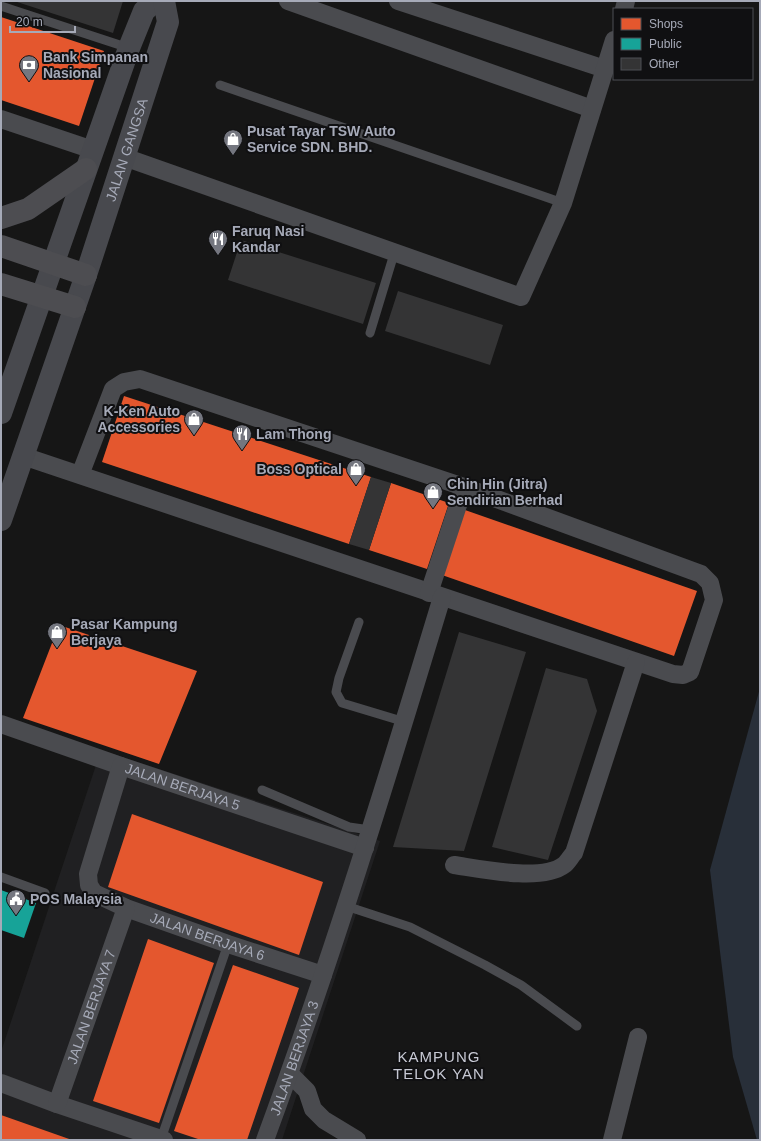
<svg xmlns="http://www.w3.org/2000/svg" width="761" height="1141" viewBox="0 0 761 1141" font-family="Arial,sans-serif">
  <style>
    .built { fill: #202022 }
    .water { fill: #282f39 }
    .shops { fill: #e4572e }
    .public { fill: #17a398 }
    .building { fill: #343435 }
    .lines { fill: none; stroke-linecap: round; stroke-linejoin: round }
    .lane { stroke: #4a4b4f; stroke-width: 9 }
    .street { stroke: #4a4b4f; stroke-width: 18 }
    .secondary { stroke: #48494e; stroke-width: 22 }
    .primary { stroke: #4d4d51; stroke-width: 22 }
    .labels { text-anchor: middle; dominant-baseline: central; stroke-width: 4; stroke-linejoin: round; paint-order: stroke }
    .poi-label { font-size: 14px; font-weight: bold; fill: #a6aab8; stroke: #101012; text-anchor: start }
    .street-label { font-size: 14px; fill: #a6aab8; stroke: #101012 }
    .neighbourhood-label { font-size: 15px; letter-spacing: 1px; fill: #c7c9d4; stroke: #101012 }
  </style>
  <rect width="100%" height="100%" fill="#161616"/>
  <path class="built" d="M101,750L380,841L282,1140H1V1052Z"/>
  <path class="water" d="M760,688V1140H757L733,1057L710,870Z"/>
  <path class="shops" d="M1,17L104,51L79,126L1,100Z
    M124,396L371,477L349,544L102,462Z
    M391,483L449,503L427,569L369,550Z
    M465,510L697,591L674,656L442,575Z
    M59,625L197,671L159,764L23,718Z
    M132,814L323,882L299,955L108,887Z
    M148,939L214,963L159,1123L93,1101Z
    M233,965L299,988L247,1140H201L174,1131Z
    M1,1115L72,1140H1Z"/>
  <path class="public" d="M1,890L36,903L24,938L1,930Z"/>
  <path class="building" d="M14,1H123L113,33Z
    M241,240L376,283L363,324L228,280Z
    M398,291L503,325L490,365L385,331Z
    M371,477L391,483L369,550L349,544Z
    M459,632L526,652L464,851L393,847Z
    M546,668L587,679L597,711L548,860L492,847Z"/>
  <g class="lines">
    <path class="lane" d="M1,6L129,48
      M220,85L563,203
      M370,333L394,254
      M359,622L339,678L336,692L342,703L405,722
      M262,790L349,827L370,830
      M1,877L45,893
      M346,906L410,927L485,965L521,985L577,1026
      M161,1139L228,944"/>
    <g class="street">
      <path d="M288,1L592,109"/>
      <path d="M398,1L605,69"/>
      <path d="M624,9L626,1"/>
      <path d="M1,119L93,150"/>
      <path d="M124,157L521,297L563,203L614,40"/>
      <path d="M23,456L673,674L683,675L690,672L714,600L710,583L701,574L464,487L140,379L124,382L113,389L80,475"/>
      <path d="M429,593L464,487"/>
      <path id="s1" d="M1,724L121,766L365,848"/>
      <path id="s2" d="M121,766L88,874L89,885L94,893L126,908L228,944L323,975"/>
      <path d="M454,865C481,869 542,882 564,865C568,862 571,856 574,853L636,662"/>
      <path d="M290,1074L307,1091L313,1109L324,1120L357,1140"/>
      <path d="M1,1083L57,1104L164,1140"/>
      <path id="s3" d="M57,1104L126,908"/>
      <path id="s4" d="M265,1140C331,961 387,779 442,597"/>
      <path d="M612,1140L638,1037"/>
    </g>
    <g class="secondary">
      <path d="M1,413L129,48L144,11L155,1"/>
      <path id="s5" d="M1,520L86,275L168,22L164,1"/>
    </g>
    <path class="primary" d="M1,218L28,209L86,169
      M1,246L86,275
      M1,284L75,307"/>
  </g>
  <defs>
    <g id="bank-pin" transform="scale(1)"><path d="M0 17L-7.5 6A9.5 9.5 0 1 1 7.5 6Z" fill="#74767f" stroke="#101012"/><path d="M-6-4H6V4H-6ZM0-2.3a2.3 2.3 0 1 0 0 4.6a2.3 2.3 0 1 0 0-4.6Z" fill="#fff"/></g>
    <g id="shop-pin" transform="scale(1)"><path d="M0 17L-7.5 6A9.5 9.5 0 1 1 7.5 6Z" fill="#74767f" stroke="#101012"/><path d="M-5-2.5h2.3a2.7 3.5 0 0 1 5.4 0H5L5.5 6h-11ZM-1.5-2.5h3a1.5 2.3 0 0 0-3 0Z" fill="#fff"/></g>
    <g id="restaurant-pin" transform="scale(1)"><path d="M0 17L-7.5 6A9.5 9.5 0 1 1 7.5 6Z" fill="#74767f" stroke="#101012"/><path d="M-5-6h1v4h1v-4h1v4h1v-4h1v5L-1.5 .5V6h-2V.5L-5-1ZM5-6V6H3V1.5H1.5Q1.5-4 5-6Z" fill="#fff"/></g>
    <g id="civic-pin" transform="scale(1)"><path d="M0 17L-7.5 6A9.5 9.5 0 1 1 7.5 6Z" fill="#74767f" stroke="#101012"/><path d="M-.6-6.5H3V-4.5H.6V-3L4-1V1h2V6H-6V1h2V-1L-.6-3ZM-1.2 2.5V6h2.4V2.5Z" fill="#fff"/></g>
  </defs>
  <g fill-rule="evenodd">
    <use href="#bank-pin" x="29" y="65"/>
    <use href="#shop-pin" x="233" y="139"/>
    <use href="#restaurant-pin" x="218" y="239"/>
    <use href="#shop-pin" x="194" y="419"/>
    <use href="#restaurant-pin" x="242" y="434"/>
    <use href="#shop-pin" x="356" y="469"/>
    <use href="#shop-pin" x="433" y="492"/>
    <use href="#shop-pin" x="57" y="632"/>
    <use href="#civic-pin" x="16" y="899"/>
  </g>
  <g class="labels">
    <g class="poi-label">
      <text x="43" y="57">Bank Simpanan<tspan x="43" dy="16">Nasional</tspan></text>
      <text x="247" y="131">Pusat Tayar TSW Auto<tspan x="247" dy="16">Service SDN. BHD.</tspan></text>
      <text x="232" y="231">Faruq Nasi<tspan x="232" dy="16">Kandar</tspan></text>
      <text x="180" y="411" text-anchor="end">K-Ken Auto<tspan x="180" dy="16">Accessories</tspan></text>
      <text x="256" y="434">Lam Thong</text>
      <text x="342" y="469" text-anchor="end">Boss Optical</text>
      <text x="447" y="484">Chin Hin (Jitra)<tspan x="447" dy="16">Sendirian Berhad</tspan></text>
      <text x="71" y="624">Pasar Kampung<tspan x="71" dy="16">Berjaya</tspan></text>
      <text x="30" y="899">POS Malaysia</text>
    </g>
    <g class="street-label">
      <text stroke="none"><textPath href="#s5" startOffset="391">JALAN GANGSA</textPath></text>
      <text stroke="none"><textPath href="#s1" startOffset="192">JALAN BERJAYA 5</textPath></text>
      <text stroke="none"><textPath href="#s2" startOffset="255">JALAN BERJAYA 6</textPath></text>
      <text stroke="none"><textPath href="#s3" startOffset="103">JALAN BERJAYA 7</textPath></text>
      <text stroke="none"><textPath href="#s4" startOffset="87">JALAN BERJAYA 3</textPath></text>
    </g>
    <g class="neighbourhood-label">
      <text x="439" y="1056">KAMPUNG<tspan x="439" dy="17">TELOK YAN</tspan></text>
    </g>
  </g>
  <rect width="761" height="1141" fill="none" stroke="#a6aab8" stroke-width="4"/>
  <rect x="613" y="8" width="140" height="72" fill="#101012" stroke="#4c4e54"/>
  <rect x="621" y="18" width="20" height="12" fill="#e4572e" stroke="#4c4e54"/>
  <text x="649" y="28" font-size="12" fill="#a6aab8">Shops</text>
  <rect x="621" y="38" width="20" height="12" fill="#17a398" stroke="#4c4e54"/>
  <text x="649" y="48" font-size="12" fill="#a6aab8">Public</text>
  <rect x="621" y="58" width="20" height="12" fill="#343435" stroke="#4c4e54"/>
  <text x="649" y="68" font-size="12" fill="#a6aab8">Other</text>
  <path d="M10 26v6h65v-6" fill="none" stroke="#a6aab8" stroke-width="2"/>
  <text x="16" y="26" font-size="12" fill="#a6aab8" stroke="#101012" stroke-width="3" paint-order="stroke">20 m</text>
</svg>
